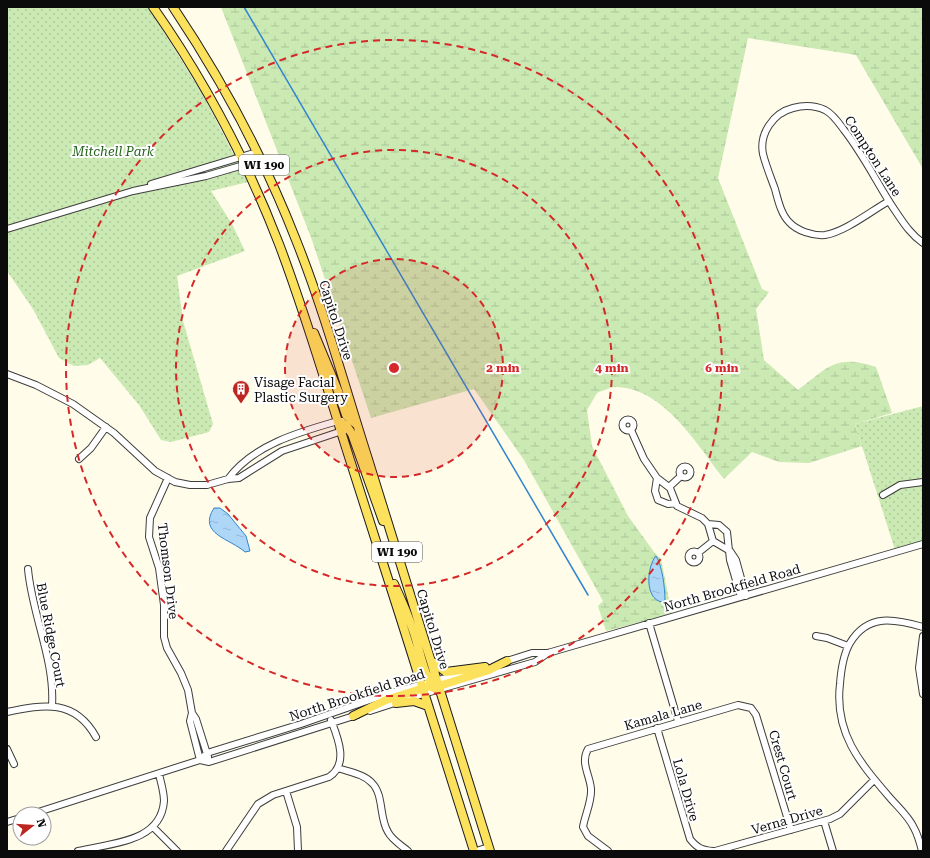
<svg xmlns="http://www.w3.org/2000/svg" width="930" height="858" viewBox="0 0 930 858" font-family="'Roboto Serif',serif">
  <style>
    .wetland { fill: url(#wetland-marsh) }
    .park { fill: url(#park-dots) }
    .water { fill: url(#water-ripples); stroke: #3285d0 }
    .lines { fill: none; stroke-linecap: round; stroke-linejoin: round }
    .stream { stroke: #3285d0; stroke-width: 1.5 }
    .minor-casing { stroke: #3e3e3e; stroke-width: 8 }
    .major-casing { stroke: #1c1c1c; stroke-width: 10 }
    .minor { stroke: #fff; stroke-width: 6 }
    .major { stroke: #fce15c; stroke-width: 8 }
    .ring { fill: none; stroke: #d62828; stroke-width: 2; stroke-dasharray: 7 5 }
    .labels { text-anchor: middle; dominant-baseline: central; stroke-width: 4; stroke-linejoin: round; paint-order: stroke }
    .shield { fill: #fff; stroke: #545454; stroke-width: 1 }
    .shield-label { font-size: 12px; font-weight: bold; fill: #0b0b0b }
    .park-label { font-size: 13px; font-style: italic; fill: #24631b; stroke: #fff }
    .street-label { font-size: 13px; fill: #0b0b0b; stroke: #fff }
    .poi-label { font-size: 13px; fill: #0b0b0b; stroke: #fff; text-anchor: start }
    .centre { fill: #d62828; stroke: #fff; stroke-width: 2 }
    .ring-label { font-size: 12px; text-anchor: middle; font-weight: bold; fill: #d62828; stroke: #fff; stroke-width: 4; stroke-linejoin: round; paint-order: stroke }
  </style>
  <defs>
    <pattern id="wetland-marsh" width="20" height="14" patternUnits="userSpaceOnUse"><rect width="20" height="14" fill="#cbe9b3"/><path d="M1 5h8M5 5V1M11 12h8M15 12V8" fill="none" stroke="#adc699"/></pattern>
    <pattern id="park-dots" width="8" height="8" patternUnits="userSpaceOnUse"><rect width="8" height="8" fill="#cbe9b3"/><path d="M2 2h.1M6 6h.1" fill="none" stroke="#adc699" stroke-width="1.8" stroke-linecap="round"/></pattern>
    <pattern id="water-ripples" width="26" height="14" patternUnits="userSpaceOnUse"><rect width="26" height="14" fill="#add6f7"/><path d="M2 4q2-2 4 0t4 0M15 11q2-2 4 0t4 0" fill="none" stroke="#94b6d2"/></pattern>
  </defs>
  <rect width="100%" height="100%" fill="#fffce9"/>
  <path class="wetland" d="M221,7H923V169L856,55L748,38L718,178L762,289L769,292L756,309L764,360L798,390C829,367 835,354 876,367L892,413L855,424L862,446L809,463L779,462L752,452L724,479C698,446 663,386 614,387C609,388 602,391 597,393L587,410L592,446L628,516L654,552L661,559L672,614L606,631L598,606L603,601L524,460L474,389L371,418L312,240Z"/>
  <path class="park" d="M7,7H148L202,93L248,182L211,191L232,224L245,251L177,276L183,321L213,424L209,432L171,442L161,440L139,405L100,358L88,365L74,366L59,358L33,309L7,271Z
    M923,406V541L895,550L855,424Z"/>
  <path class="water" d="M214,508H220L228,514L246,536L250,551L245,552C231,539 197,534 214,508Z
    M656,556C662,565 665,588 665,600L662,602C644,599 647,566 656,556Z"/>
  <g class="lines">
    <path class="stream" d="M244,7L588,595"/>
    <g class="minor-casing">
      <path id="minor" d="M151,184L257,152
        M889,201C871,211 845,232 825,235C813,236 797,231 789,222C781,214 778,200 775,189C771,178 766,166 763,154C759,134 773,113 793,108C804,105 814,105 825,110C833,114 839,123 844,130C863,154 877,183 894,209C903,222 910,234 923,243
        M7,229L133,191L206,176L261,160
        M7,374L36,385L73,404L114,433L155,471L175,482L190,485H207L228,479L239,478L282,451L345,430
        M622.5 425a5.5 5.5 0 1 1 11 0a5.5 5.5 0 1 1-11 0Z
        M631,430L644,459L657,478L670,488L677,506L702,518L708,524L713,541L730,551L736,560L746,596
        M79,459L91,448L106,427
        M679.5 472a5.5 5.5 0 1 1 11 0a5.5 5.5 0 1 1-11 0Z
        M168,478L150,518L149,537L159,568L164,605V637L167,648L181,673L188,690L192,713L190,721L200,760
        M657,478L655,491L658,500L668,504L676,503
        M228,479C253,445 299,432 338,421H342
        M669,487L681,476
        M883,495L900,485L923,482
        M708,524L719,525L727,532L730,560L741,597
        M688.5 557a5.5 5.5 0 1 1 11 0a5.5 5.5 0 1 1-11 0Z
        M698,553L713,541
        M28,569C32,615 55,660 52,706
        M649,623L678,721
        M816,636L827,638L848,646
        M923,636L919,668L923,694
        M504,662L532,653H548L923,544
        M370,711L416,696L535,662L548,653
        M7,712C44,704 75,699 96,737
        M192,713L196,719L208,757
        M657,728L690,839C697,848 702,850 713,851
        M7,749L14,764
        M200,760L209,762L357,715
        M338,768C349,772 364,774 372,783C384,795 379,818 388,832C392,840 401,845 408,851
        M286,791L297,827L298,851
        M32,814L200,760L207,753L301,724L387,694L468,672
        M824,821L833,851
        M7,822L20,818
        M153,827L177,851
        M78,851C110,843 161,843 164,801C164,792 161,783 159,774
        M226,851L258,804L273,795L329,777C349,764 338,738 331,720
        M476,851L489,847
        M608,851L588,836L583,827C585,815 592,801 591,789C590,775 580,763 588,749L738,705L751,708L756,715L791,830
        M715,851L830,819L840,814L874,780
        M922,851C920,843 918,835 914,828C909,817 899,808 891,799C861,764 834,734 840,684C841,670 843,655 850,643C868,613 895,619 923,627"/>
    </g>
    <g class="major-casing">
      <path id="major" d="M153,7C204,80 247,161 279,244C306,315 327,388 350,460C392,590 433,721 474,851
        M173,7C222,80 264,158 296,240C324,310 344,384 367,456C408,588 448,720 490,851
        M314,333L338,391L346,415L356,424
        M338,421L346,425L352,434L383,521
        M394,584C401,599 408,615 413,630C419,645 424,683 438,690
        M431,661L446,672L485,667
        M433,688L489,670L507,661
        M396,703L414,701L428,706
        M353,716L386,700L427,687"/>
    </g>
    <use href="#minor" class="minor"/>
    <use href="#major" class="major"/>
  </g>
  <circle cx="394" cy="368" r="109" fill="#d62828" fill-opacity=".12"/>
  <g class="ring">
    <circle cx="394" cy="368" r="109"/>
    <circle cx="394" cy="368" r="218"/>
    <circle cx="394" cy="368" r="328"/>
  </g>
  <defs>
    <g id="building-pin" transform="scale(0.9)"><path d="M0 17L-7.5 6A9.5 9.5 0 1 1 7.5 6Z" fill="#bd2521" stroke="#fff"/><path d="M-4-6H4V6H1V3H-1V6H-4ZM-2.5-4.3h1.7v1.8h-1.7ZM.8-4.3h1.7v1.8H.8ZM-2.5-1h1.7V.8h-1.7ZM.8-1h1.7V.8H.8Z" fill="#fff"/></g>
  </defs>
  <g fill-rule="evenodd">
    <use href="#building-pin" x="241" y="389"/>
  </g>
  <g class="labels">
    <g class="shield">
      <rect x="239" y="155" width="50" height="20" rx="3"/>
      <rect x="372" y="542" width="50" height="20" rx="3"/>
    </g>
    <g class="shield-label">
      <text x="264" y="165">WI 190</text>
      <text x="397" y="552">WI 190</text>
    </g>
    <g class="park-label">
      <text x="113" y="151">Mitchell Park</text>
    </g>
    <g class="street-label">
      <text transform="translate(873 156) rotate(57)">Compton Lane</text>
      <text transform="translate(336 320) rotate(72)">Capitol Drive</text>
      <text transform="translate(168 571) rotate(83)">Thomson Drive</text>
      <text transform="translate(732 588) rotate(-16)">North Brookfield Road</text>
      <text transform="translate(433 629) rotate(73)">Capitol Drive</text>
      <text transform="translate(51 635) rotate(79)">Blue Ridge Court</text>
      <text transform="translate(357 695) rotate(-18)">North Brookfield Road</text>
      <text transform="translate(663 715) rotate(-16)">Kamala Lane</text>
      <text transform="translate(783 765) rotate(74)">Crest Court</text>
      <text transform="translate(686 790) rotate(74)">Lola Drive</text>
      <text transform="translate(787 820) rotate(-16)">Verna Drive</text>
    </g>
    <g class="poi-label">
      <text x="254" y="382">Visage Facial<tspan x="254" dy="15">Plastic Surgery</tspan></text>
    </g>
  </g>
  <circle cx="394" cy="368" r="6" class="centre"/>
  <g class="ring-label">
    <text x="503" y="372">2 min</text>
    <text x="612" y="372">4 min</text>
    <text x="722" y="372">6 min</text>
  </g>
  <rect width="930" height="858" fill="none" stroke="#0b0b0b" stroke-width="16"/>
  <g transform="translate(32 826) rotate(73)"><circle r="19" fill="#ffffff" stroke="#9d9d9d"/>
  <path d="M0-3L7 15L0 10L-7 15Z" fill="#bd2521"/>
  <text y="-6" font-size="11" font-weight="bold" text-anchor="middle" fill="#0b0b0b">N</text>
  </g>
</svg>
